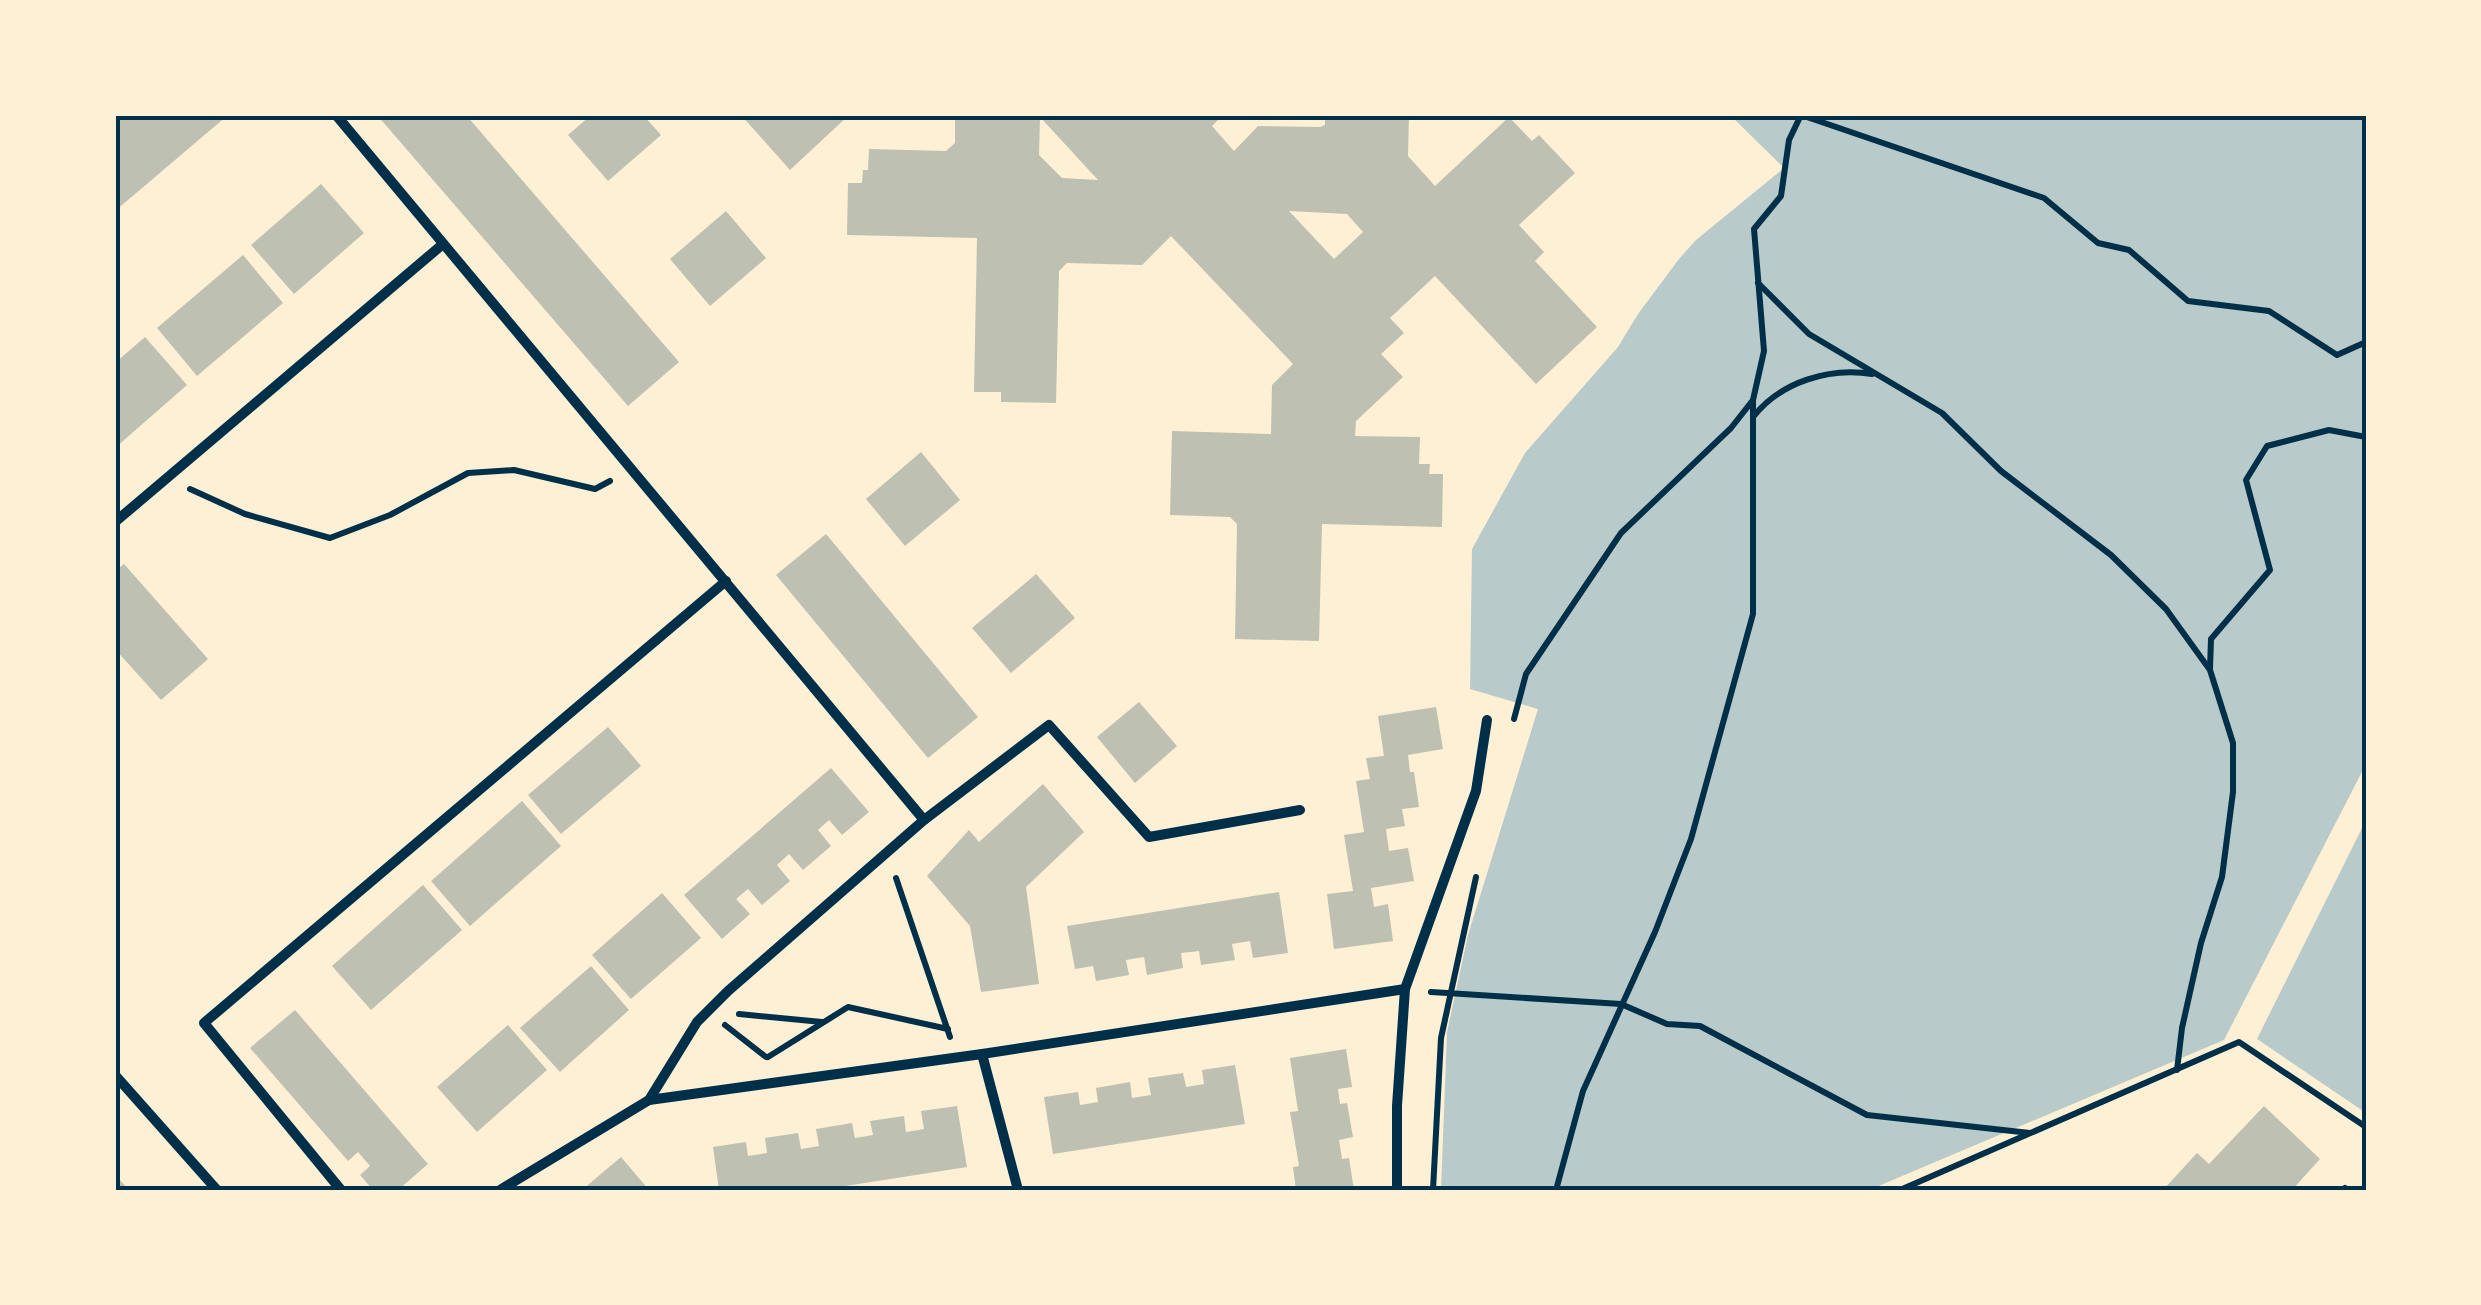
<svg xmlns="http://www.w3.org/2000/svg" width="2481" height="1305" font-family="Raleway,sans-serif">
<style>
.green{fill:#b9caca}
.building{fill:#bec0b2;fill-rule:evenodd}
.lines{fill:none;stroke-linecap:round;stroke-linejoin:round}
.path{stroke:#003049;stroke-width:6}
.minor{stroke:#003049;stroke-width:10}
.neatline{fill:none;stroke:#003049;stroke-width:4}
</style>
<rect width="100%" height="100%" fill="#fdf0d5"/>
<g class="green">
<polygon points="1730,115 2366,115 2366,764 2224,1040 1869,1190 1441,1190 1447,1032 1468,935 1538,709 1470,689 1472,549 1525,453 1618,347 1638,314 1679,259 1696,240 1784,168"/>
<polygon points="2366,820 2366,1113 2257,1039"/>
</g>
<g class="building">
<polygon points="115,115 228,115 115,211"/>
<polygon points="377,115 466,115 679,362 628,406"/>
<polygon points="591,115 643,115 661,135 608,181 568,135"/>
<polygon points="741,115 849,115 790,170"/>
<path d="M955,115H1223L1212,126L1234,151L1258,126L1320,127L1325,125V115H1409L1408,156L1435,186L1509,117L1532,141L1539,135L1575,173L1519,225L1544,252L1535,261L1597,327L1536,384L1435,276L1390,318L1404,333L1381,354L1403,377L1356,421L1355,436L1420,437L1419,464H1430L1429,474H1443L1442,527L1322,524L1319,641L1235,639L1237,524L1230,517L1170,515L1172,431L1271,434L1272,385L1293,364L1171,236L1142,265L1067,263L1059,271L1056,403L1001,402V392H974L977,238L847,235L848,183H862L863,170H868L869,149L946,151L955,143ZM1040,117L1098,180L1062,178L1039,155ZM1289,211L1347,214L1363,232L1334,259Z"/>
<polygon points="321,184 364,233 294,294 251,245"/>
<polygon points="726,211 766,258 710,306 670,259"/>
<polygon points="243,255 283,303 197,376 157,328"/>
<polygon points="145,337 187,385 115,448 115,363"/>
<polygon points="921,452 960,500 905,546 866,499"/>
<polygon points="826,534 978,717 928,758 776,575"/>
<polygon points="124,564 208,659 161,700 115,649 115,571"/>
<polygon points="1036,574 1075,618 1011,673 972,628"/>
<polygon points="1139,702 1177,746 1135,783 1097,737"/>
<polygon points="1436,707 1443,749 1408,755 1410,772 1414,772 1419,807 1402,809 1405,826 1386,829 1389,851 1408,848 1414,881 1371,888 1374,907 1388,904 1393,941 1334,949 1327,894 1353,891 1344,835 1364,832 1356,781 1370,779 1366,758 1384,756 1378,716"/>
<polygon points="608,727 641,766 561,834 528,795"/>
<polygon points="831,768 869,812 842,835 829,820 818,830 831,846 803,870 789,854 777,865 790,881 762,905 748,889 736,899 750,914 722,939 684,895"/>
<polygon points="1043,784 1084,832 1026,887 1039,984 981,992 970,926 927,876 969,830 979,842"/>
<polygon points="522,801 561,846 470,926 431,881"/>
<polygon points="423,885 462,930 371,1010 332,966"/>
<polygon points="1279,892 1288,953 1253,958 1250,941 1232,944 1235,960 1201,965 1199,951 1181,953 1183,968 1147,975 1144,957 1126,960 1129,975 1096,981 1093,966 1075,969 1067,926"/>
<polygon points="662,893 701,938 631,999 592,955"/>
<polygon points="591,966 629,1010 560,1072 520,1028"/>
<polygon points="295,1010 428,1164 398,1190 373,1190 360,1175 370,1166 358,1152 348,1161 250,1048"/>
<polygon points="508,1025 547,1070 477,1132 437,1087"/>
<polygon points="1346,1049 1352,1087 1338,1089 1340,1104 1347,1103 1353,1137 1339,1140 1342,1159 1349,1158 1354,1190 1296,1190 1293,1167 1299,1166 1290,1112 1298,1111 1290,1058"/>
<polygon points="1235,1065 1245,1124 1053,1154 1044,1097 1078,1092 1080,1105 1098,1102 1096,1088 1130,1082 1132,1098 1151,1095 1148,1078 1183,1073 1186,1087 1204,1084 1202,1070"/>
<polygon points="957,1106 967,1167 820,1190 719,1190 713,1147 746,1142 748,1156 767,1153 765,1138 798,1133 801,1149 819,1146 816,1129 852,1123 855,1138 873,1135 870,1121 904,1116 906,1132 924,1129 921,1111"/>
<polygon points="2264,1106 2320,1159 2292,1190 2163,1190 2197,1153 2209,1164"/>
<polygon points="621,1157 649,1190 582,1190"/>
<polygon points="115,1174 118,1178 129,1190 115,1190"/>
</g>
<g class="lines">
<g class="path">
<polyline points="1801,115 2044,198 2098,243 2129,250 2188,301 2269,311 2337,355 2366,342"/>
<polyline points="1758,283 1809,334 1942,413 2001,471 2111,555 2166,609 2210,670 2233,743 2233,792 2222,877 2201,943 2182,1028 2177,1070"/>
<path d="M1754,416C1781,382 1829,367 1872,374"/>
<polyline points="190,489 245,514 330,538 390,515 468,473 514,470 595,489 610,481"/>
<polyline points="2210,669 2211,639 2270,570 2246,480 2267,446 2329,430 2366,437"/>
<polyline points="1514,719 1526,674 1621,533 1731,428 1753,400 1764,351 1754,229 1781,196 1789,140 1801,115"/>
<polyline points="896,878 950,1037"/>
<polyline points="1431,992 1621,1004 1667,1024 1700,1026 1867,1115 2030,1133"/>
<polyline points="739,1014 822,1022"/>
<polyline points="725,1025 766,1057"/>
<polyline points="768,1057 848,1007 948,1029"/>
<polyline points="1433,1190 1441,1038 1476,877"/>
<polyline points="1556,1190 1583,1091 1655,932 1691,839 1753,614 1753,401"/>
<polyline points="1900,1190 2239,1042 2366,1127"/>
<polyline points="2344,1190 2345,1188"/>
</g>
<g class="minor">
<polyline points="336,115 924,820"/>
<polyline points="115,522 443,244"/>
<polyline points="982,1054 1018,1190"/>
<polyline points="115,1075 217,1190"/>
<polyline points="649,1100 982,1054 1405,989 1476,791 1487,720"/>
<polyline points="341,1190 204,1023 726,581"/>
<polyline points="500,1190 649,1100 697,1022 728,991 924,820 1049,725 1149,837 1300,810"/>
<polyline points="1397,1190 1397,1106 1405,989"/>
</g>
</g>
<rect width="2481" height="1305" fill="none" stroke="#fdf0d5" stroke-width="235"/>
<rect x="118" y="118" width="2246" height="1070" class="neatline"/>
</svg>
